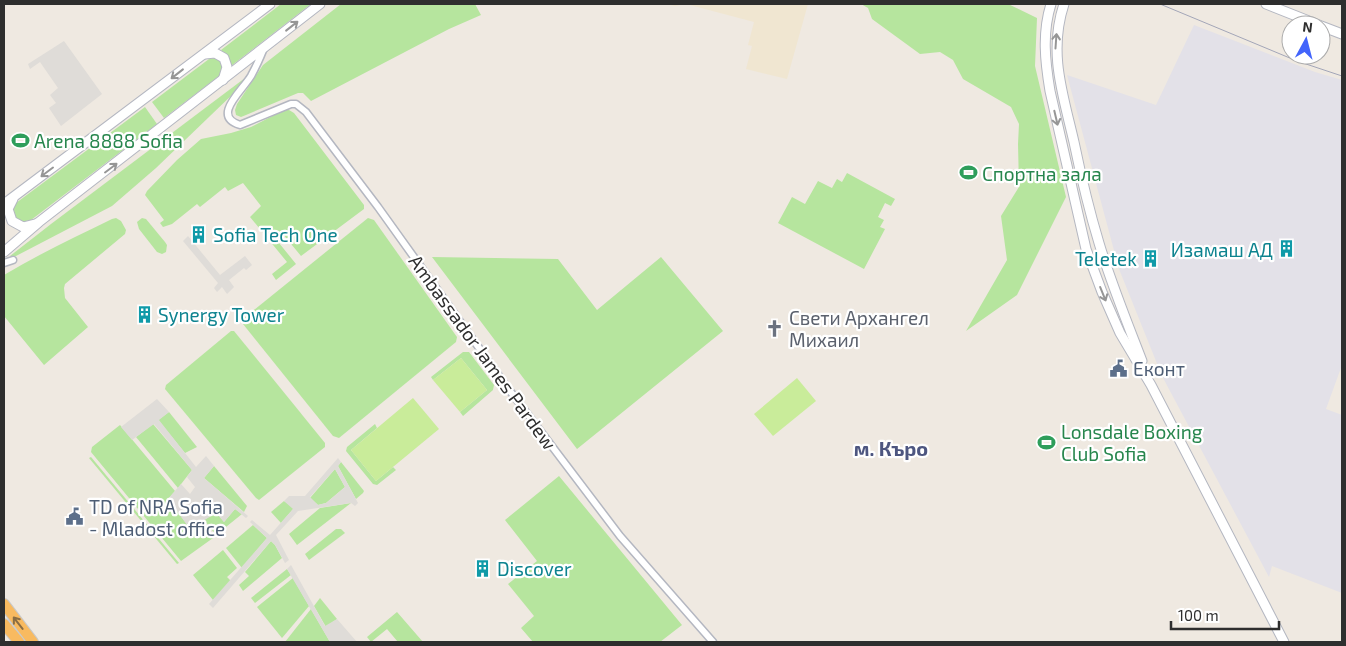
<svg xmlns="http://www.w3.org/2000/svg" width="1346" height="646" font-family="'Exo 2',sans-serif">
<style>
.industrial{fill:#e3e1e8}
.education{fill:#f0e6d1}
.green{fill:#b6e59e}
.pitch{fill:#c9ec9a}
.plaza{fill:#dfdcd8;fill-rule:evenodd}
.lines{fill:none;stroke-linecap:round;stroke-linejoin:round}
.minor-casing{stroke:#b4b7c1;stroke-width:9}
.secondary-casing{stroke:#b4b7c1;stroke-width:11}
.trunk-casing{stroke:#c9c9c9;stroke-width:12}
.minor{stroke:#fff;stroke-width:6}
.secondary{stroke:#fff;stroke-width:9}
.trunk{stroke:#f8ba60;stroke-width:10}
.tram{stroke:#a3a6b8;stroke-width:1}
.oneway{stroke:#969696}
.oneway2{stroke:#896d44}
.labels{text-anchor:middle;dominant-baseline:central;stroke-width:4.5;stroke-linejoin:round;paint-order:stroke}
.leisure-label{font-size:19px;fill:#27864d;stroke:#fff;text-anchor:start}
.culture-label{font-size:19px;fill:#0d838f;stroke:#fff;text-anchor:start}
.worship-label{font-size:19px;fill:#5b616d;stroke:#fff;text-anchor:start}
.street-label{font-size:19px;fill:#2e2e2e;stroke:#fff}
.service-label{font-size:19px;fill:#4e5e75;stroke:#fff;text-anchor:start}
.neighbourhood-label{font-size:20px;font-weight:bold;fill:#4d5680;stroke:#fff}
</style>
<rect width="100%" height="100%" fill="#efe9e1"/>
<polygon class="industrial" points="1194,25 1315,72 1342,80 1342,365 1326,409 1342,415 1342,593 1272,566 1269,577 1162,376 1119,269 1067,75 1156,105"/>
<polygon class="education" points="666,4 808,4 787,79 746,69 752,46 748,45 754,22 686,4 675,6"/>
<g class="green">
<polygon points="281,4 311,4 231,66 229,57 221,50"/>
<polygon points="341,4 475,4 481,15 449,29 311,101 303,93 298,93 246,115 241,117 236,115 235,110 237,104 263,65"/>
<polygon points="861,4 1008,4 1037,18 1035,66 1066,197 1017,295 966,331 1007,260 1001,216 1019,187 1018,144 1019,124 1011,107 963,79 953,60 940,52 920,54 872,19 868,8"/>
<polygon points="215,58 220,60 223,65 219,76 164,118 152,102 209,59"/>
<polygon points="245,78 236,91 156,168 112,206 16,256 10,256 51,224"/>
<polygon points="145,107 157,124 31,220 21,222 15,218 13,210 16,203"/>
<polygon points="284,110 289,110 294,113 364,205 364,209 301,256 282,233 275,238 296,264 276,280 272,274 287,262 250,217 261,206 243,183 228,191 225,187 200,207 197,204 172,224 163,227 160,223 164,220 145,195 147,191 177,160 201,139 231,133 251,127"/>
<polygon points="847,173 895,199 891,206 885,203 878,217 884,220 880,227 885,229 864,269 778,223 792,197 805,204 818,181 832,188 837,179 842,182"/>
<path d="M116,218L121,221L126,230L125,234L65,284L64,288L65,298L88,327L44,365L4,316V275C39,254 75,237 112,219Z"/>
<polygon points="142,218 146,219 165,242 167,245 166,252 162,254 157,252 139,229 137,222"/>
<polygon points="368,218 374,220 457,337 456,342 339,438 333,436 243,324 244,318"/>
<polygon points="432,257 558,259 597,310 661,257 723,331 577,449"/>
<polygon points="231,331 234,331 325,443 325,447 259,500 256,498 165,389 166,385"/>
<polygon points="463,352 469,352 494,385 493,390 463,416 460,412 487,390 461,358 433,380 431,377"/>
<polygon points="169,412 197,447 185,453 158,420"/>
<polygon points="153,424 192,470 178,488 136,437"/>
<polygon points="375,424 377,428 351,450 376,481 393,467 396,470 377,485 373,484 346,451 347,447"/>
<polygon points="120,425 175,491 168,499 190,528 201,523 213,538 181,561 91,452 92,447"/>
<polygon points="91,457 179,563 177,564 89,458"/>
<polygon points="341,462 364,491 363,493 356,499 338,466"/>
<polygon points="214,466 247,506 244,512 204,478"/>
<polygon points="335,469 345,487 326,503 318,505 310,498"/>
<polygon points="559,476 682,625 660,642 533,642 521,628 534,616 508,584 537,561 505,520"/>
<polygon points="284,501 294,508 281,523 271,512"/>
<polygon points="351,503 297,545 289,534 320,508"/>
<polygon points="235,509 242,514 216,535 204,520 216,512 224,522"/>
<polygon points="253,525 267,538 242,568 226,548"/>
<polygon points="336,529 341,529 345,533 309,560 305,554"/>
<polygon points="271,541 275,545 282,558 243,591 239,585 249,576 245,572"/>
<polygon points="223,550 237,568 227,577 231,581 213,600 193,575"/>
<polygon points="287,569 291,575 255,603 251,598"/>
<polygon points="293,578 309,606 282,638 257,607"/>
<polygon points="320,598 337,619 326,627 314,606"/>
<polygon points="311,609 330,642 285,642"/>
<polygon points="397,612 423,642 398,642 387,629 371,642 367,637"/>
</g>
<g class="pitch">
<polygon points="461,358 487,390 460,412 433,380"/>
<polygon points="797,378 816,401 773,436 754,414"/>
<polygon points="413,398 439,429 376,481 351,450"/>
</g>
<g class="plaza">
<polygon points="64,41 102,94 61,126 49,108 56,103 50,95 58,88 40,62 30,69 28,64"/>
<polygon points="188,236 220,275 245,256 252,265 246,270 244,268 229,280 234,287 227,294 222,287 217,292 214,288 218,283 183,241"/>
<polygon points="157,399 169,412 159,420 196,467 206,456 214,466 204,478 248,516 246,518 235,509 224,522 216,513 190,529 168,499 181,484 190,494 195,487 187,477 192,470 154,424 132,440 121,427"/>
<path d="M338,458L341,462L338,466L358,503L355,506L351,503L298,511L276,535L289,560L285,563L275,545L271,541L213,608L209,604L267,538L250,522L252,520L270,535L293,509L284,501L289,496H305ZM335,469L345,487L326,503L318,505L310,497Z"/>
<polygon points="291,565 325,626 337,619 357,642 330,642 287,569"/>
</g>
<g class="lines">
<defs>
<g id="minor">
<path d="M264,48C260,58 256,67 251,76C242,91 211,116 240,125L291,104H296L306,112L378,207L507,387L620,536L713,642"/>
<polyline points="4,263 13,260"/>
</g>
<g id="secondary">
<path d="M1051,4C1042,33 1045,61 1050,91L1086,249L1102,292L1120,333L1151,385L1284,642"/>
<path d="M1064,4C1048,53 1063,94 1074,142C1081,176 1089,210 1099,243C1111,283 1127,322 1142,361"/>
<polyline points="1266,4 1319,25"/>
<polyline points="1321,26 1342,34"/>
<polyline points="205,54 215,53 224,58 227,67 223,80"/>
<polyline points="13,199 8,209 12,221 23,227 35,224"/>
<polyline points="4,204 270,4"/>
<polyline points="4,252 39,222 320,4"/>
</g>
<g id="trunk">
<polyline points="4,604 33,642"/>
<polyline points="4,624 19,642"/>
</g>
</defs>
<use href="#minor" class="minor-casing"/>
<use href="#secondary" class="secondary-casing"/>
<use href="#trunk" class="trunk-casing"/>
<use href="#minor" class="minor"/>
<use href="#secondary" class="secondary"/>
<use href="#trunk" class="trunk"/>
<polyline class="tram" points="1160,4 1297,61 1342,76"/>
</g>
<defs><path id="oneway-shaft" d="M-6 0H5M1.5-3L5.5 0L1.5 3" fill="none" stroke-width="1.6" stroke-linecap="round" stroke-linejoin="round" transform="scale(1.25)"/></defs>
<g class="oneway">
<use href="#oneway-shaft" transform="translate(292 26) rotate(-38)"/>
<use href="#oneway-shaft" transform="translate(1056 41) rotate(-86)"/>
<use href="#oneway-shaft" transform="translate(177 74) rotate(142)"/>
<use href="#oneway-shaft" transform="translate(1056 118) rotate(77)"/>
<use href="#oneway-shaft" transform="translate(111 168) rotate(-37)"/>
<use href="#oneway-shaft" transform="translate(47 172) rotate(143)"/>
<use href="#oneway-shaft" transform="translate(1103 294) rotate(68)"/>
</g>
<use class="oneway2" href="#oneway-shaft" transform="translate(18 623) rotate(-128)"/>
<defs>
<symbol id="stadium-bare" viewBox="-9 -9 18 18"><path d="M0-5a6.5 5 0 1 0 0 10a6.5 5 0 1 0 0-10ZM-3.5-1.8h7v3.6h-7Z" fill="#2e9e5b" stroke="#fff" stroke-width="2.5" paint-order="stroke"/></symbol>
<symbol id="building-bare" viewBox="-9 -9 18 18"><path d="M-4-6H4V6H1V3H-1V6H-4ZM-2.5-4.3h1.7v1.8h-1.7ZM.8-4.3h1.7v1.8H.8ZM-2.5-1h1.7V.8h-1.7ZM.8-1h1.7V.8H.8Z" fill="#0f9aa8" stroke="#fff" stroke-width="2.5" paint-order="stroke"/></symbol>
<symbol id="church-bare" viewBox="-9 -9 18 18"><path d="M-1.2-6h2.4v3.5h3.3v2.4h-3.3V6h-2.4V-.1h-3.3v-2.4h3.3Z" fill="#6b7280" stroke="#fff" stroke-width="2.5" paint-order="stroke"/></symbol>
<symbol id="civic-bare" viewBox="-9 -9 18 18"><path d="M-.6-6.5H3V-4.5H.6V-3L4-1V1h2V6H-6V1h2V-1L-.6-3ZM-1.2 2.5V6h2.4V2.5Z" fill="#5c6f8a" stroke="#fff" stroke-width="2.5" paint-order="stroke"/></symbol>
</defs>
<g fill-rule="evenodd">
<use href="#stadium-bare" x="8" y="128" width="25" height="25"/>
<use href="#stadium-bare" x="956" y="160" width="25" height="25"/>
<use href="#building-bare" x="186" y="222" width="25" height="25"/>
<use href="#building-bare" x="1274" y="236" width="25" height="25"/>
<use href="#building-bare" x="1138" y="246" width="25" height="25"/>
<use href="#building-bare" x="132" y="302" width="25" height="25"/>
<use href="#church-bare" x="762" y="316" width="25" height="25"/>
<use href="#civic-bare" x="1106" y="356" width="25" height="25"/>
<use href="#stadium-bare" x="1034" y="430" width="25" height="25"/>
<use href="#civic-bare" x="62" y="504" width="25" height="25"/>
<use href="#building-bare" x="470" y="556" width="25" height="25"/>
</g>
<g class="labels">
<g class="leisure-label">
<text x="34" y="140">Arena 8888 Sofia</text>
<text x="982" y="173">Спортна зала</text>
<text x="1061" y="431">Lonsdale Boxing<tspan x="1061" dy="22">Club Sofia</tspan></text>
</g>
<g class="culture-label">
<text x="213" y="234">Sofia Tech One</text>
<text x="1273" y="249" text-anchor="end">Изамаш АД</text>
<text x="1137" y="258" text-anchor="end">Teletek</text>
<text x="158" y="314">Synergy Tower</text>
<text x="497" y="568">Discover</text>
</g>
<g class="worship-label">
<text x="789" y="317">Свети Архангел<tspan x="789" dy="22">Михаил</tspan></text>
</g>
<g class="street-label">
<text transform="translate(483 352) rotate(54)">Ambassador James Pardew</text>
</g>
<g class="service-label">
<text x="1133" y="368">Еконт</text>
<text x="89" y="506">TD of NRA Sofia<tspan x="89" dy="22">- Mladost office</tspan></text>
</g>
<g class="neighbourhood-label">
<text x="891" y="448">м. Къро</text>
</g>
</g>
<rect width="1346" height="646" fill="none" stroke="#2e2e2e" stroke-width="10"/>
<g transform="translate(1306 40) rotate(7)"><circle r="24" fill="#ffffff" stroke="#ababab"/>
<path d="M0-4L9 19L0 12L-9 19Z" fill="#4264fb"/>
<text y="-8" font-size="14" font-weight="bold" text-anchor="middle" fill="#2e2e2e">N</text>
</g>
<path d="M1171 621v8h108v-8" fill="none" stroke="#2e2e2e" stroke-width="2.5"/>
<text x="1178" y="621" font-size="15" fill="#2e2e2e" stroke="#ffffff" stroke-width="4" paint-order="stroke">100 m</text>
</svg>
